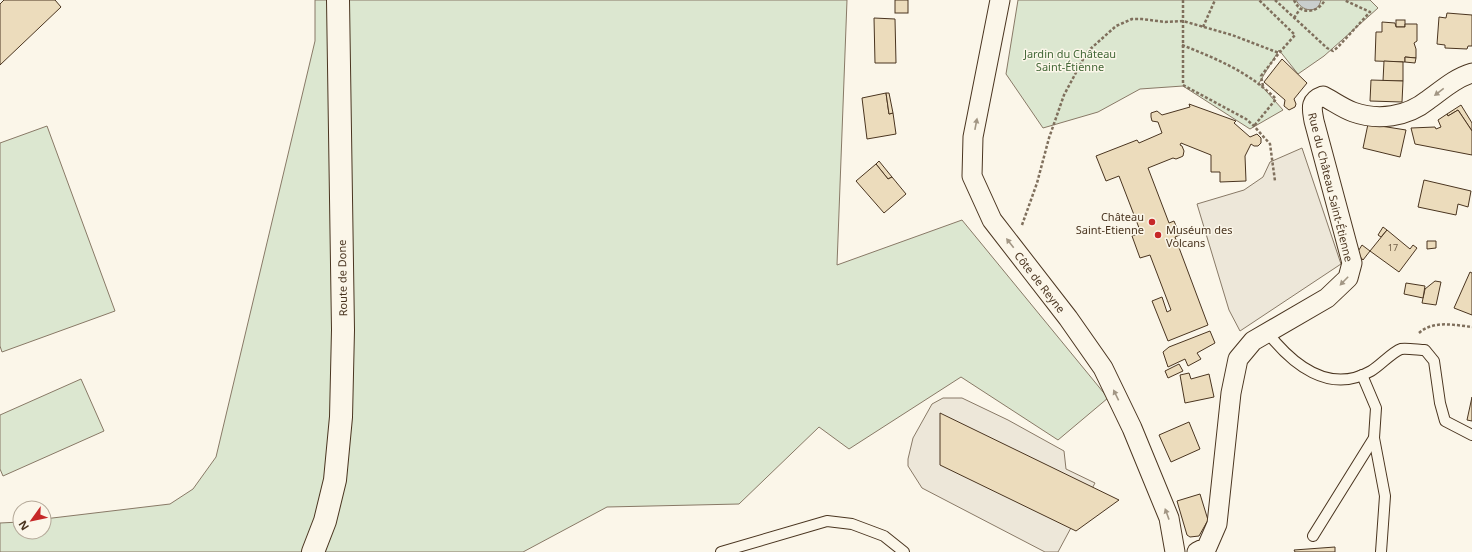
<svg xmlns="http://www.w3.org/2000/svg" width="1472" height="552" font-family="'Noto Sans',sans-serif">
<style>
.green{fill:#dce7d0;stroke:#887966}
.parking{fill:#ede7d9;stroke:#887966}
.water{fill:#c9cecd;stroke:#887966}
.building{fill:#ecdcbc;stroke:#4a3520}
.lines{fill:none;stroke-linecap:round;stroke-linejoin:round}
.lane-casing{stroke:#4a3520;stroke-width:12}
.street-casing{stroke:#4a3520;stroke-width:21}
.secondary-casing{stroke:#4a3520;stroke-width:24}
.path{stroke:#7f6f5c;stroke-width:2.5;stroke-dasharray:3 2;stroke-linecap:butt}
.lane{stroke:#fbf6e9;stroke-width:10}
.street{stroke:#fbf6e9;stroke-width:19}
.secondary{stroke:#fbf6e9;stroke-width:22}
.oneway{fill:#a29684}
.poi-dot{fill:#c62828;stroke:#fbf6e9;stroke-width:1.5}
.labels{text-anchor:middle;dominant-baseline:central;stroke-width:3;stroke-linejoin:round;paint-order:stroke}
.number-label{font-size:9px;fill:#725f47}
.park-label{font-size:11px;fill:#436837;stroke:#fbf6e9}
.street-label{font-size:11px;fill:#4a3520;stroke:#fbf6e9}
.poi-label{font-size:11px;fill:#4a3520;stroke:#fbf6e9;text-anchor:end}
</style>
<rect width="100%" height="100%" fill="#fbf6e9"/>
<g class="green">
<polygon points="315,0 847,0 837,265 962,220 1108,398 1058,440 961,377 849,449 819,427 739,504 607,507 523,552 0,552 0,523 20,522 20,532 44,532 44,519 170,504 193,489 216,457 315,41"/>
<polygon points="1018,0 1370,0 1378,8 1324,56 1298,74 1279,50 1259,83 1283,110 1250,129 1183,86 1140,89 1098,112 1043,128 1006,74"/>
<polygon points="47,126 115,311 2,352 0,346 0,143"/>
<polygon points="81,379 104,431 3,476 0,469 0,415"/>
</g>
<g class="parking">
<polygon points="1302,148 1341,264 1240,331 1229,310 1197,204 1244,190 1263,177 1270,162"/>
<polygon points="943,398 962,398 1008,420 1064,451 1066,469 1095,483 1058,552 1045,552 922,488 908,466 908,459 913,438 932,404"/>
</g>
<path class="water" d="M1296,0H1321C1318,15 1301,11 1296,0Z"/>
<g class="building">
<polygon points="4,0 55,0 61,7 0,65 0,4"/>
<rect x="895" y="0" width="13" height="13"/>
<polygon points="1447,13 1472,15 1472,46 1468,46 1467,49 1445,48 1445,45 1437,44 1439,17 1446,18"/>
<polygon points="874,18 895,19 896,63 875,63"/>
<rect x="1396" y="20" width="9" height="7"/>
<polygon points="1382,22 1395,23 1396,27 1405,27 1405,24 1417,24 1417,41 1414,43 1416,49 1416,58 1405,57 1405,62 1375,61 1376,32 1382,32"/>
<polygon points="1405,57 1416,58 1415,63 1405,62"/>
<polygon points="1282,59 1307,83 1294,99 1296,104 1295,107 1289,110 1284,106 1285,100 1264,82"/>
<polygon points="1384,61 1403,62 1403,81 1383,81"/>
<polygon points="1371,80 1403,81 1402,102 1370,101"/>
<polygon points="886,93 889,114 893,113 896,134 867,139 862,98"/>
<polygon points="886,93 889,93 893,113 889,114"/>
<polygon points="1189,104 1236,121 1234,123 1250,137 1257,134 1261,138 1261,143 1258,146 1254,146 1251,144 1245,156 1246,181 1220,182 1220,172 1211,172 1211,155 1181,143 1180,145 1182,146 1184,151 1183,156 1181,157 1176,159 1173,158 1148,168 1169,223 1174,221 1180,235 1175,237 1208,325 1168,341 1152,301 1162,297 1167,312 1171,310 1150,255 1140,258 1132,236 1141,233 1119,176 1106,181 1096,156 1137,140 1139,143 1162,133 1158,122 1152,121 1151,117 1151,113 1157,111 1162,115 1190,107"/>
<polygon points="1461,105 1472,123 1472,131 1458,110 1448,116 1447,114"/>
<polygon points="1458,110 1472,131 1472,155 1415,144 1411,128 1435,127 1436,129 1441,127 1438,120 1447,114 1448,116"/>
<polygon points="1368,124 1406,130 1400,157 1363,148"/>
<polygon points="879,161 892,177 888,179 876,164"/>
<polygon points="876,164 888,179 892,177 906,194 884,213 856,181"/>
<polygon points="1424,180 1471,191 1468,207 1458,204 1456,215 1418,207"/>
<polygon points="1383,227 1387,230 1381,237 1378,235"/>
<polygon points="1387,230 1410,249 1413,245 1417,248 1399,272 1370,251"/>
<polygon points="1427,241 1436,241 1436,248 1427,249"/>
<polygon points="1362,245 1370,251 1363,260 1357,253"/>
<polygon points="1470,272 1472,273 1472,315 1454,308"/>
<polygon points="1435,281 1441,282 1436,305 1422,303 1425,289"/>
<polygon points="1406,283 1425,286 1423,298 1404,294"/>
<polygon points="1210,331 1215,343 1197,353 1201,359 1188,366 1185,359 1168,367 1163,352 1169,347"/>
<polygon points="1179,364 1183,371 1168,378 1165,371"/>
<polygon points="1189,373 1191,379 1209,374 1214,397 1185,403 1180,375"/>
<polygon points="1472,397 1472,421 1467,420"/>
<polygon points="940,413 1119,500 1076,531 940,465"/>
<polygon points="1189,422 1200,449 1171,462 1159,435"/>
<polygon points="1200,494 1208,520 1199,536 1190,537 1187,535 1177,501"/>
<polygon points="1335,547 1335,552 1295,552 1294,550"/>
</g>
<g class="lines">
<defs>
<g id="lane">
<path d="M1267,332C1292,364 1329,395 1371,371C1380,366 1392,352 1401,349C1406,348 1420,350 1425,350L1434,361L1440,403L1445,421L1472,435"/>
<polyline points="1374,438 1385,496 1381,552"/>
<polyline points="1313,536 1374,438 1376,408 1362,375"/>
<polyline points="721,552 827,521 852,524 884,536 904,552"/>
</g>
<g id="street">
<polyline points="1000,0 973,137 972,176 992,220 1068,318 1103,368 1132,428 1169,518 1175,552"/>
<path d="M1197,552L1207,547L1217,524L1231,393L1238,359L1253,341L1327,298L1348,278L1352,263L1314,121C1312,109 1309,101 1323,96C1333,101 1342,108 1353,112C1378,121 1407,117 1428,100C1442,90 1455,78 1472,73"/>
</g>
<polyline id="secondary" points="313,552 325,521 335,480 341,417 343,330 338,0"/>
</defs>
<use href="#lane" class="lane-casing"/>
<use href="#street" class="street-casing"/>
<use href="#secondary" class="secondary-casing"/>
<g class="path">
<polyline points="1183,0 1183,85 1246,119 1254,126 1270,144 1275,181"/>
<polyline points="1275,0 1327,48 1333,51 1338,47 1370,12 1344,0"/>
<path d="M1294,0C1300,15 1317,14 1325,0"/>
<polyline points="1294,18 1300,9"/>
<polyline points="1203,27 1215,0"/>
<path d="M1182,45C1217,59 1249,72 1276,99L1254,126"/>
<polyline points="1263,86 1261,76 1279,53"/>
<polyline points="1022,225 1037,183 1049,138 1064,95 1087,52 1116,26 1132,19 1142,19 1165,22 1183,21 1232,35 1279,53 1295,35 1259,0"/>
<path d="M1419,333C1433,320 1455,325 1472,327"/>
</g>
<use href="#lane" class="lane"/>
<use href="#street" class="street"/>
<use href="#secondary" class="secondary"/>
</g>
<defs><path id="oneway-solid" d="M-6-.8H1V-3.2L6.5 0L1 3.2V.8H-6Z"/></defs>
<g class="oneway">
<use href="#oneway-solid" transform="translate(1439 92) rotate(142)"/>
<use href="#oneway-solid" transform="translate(976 124) rotate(-79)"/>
<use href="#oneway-solid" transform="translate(1010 243) rotate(-128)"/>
<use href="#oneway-solid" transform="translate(1344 281) rotate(134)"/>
<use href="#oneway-solid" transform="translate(1116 395) rotate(-116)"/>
<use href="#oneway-solid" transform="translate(1167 514) rotate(-110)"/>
</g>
<g class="poi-dot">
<circle cx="1152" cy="222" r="4"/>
<circle cx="1158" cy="235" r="4"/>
</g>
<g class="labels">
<g class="number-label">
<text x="1393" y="247">17</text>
</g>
<g class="park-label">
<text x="1070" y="53">Jardin du Château<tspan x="1070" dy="13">Saint-Étienne</tspan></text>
</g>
<g class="street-label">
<text transform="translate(1331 187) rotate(76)">Rue du Château Saint-Étienne</text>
<text transform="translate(342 278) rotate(-91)">Route de Done</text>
<text transform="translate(1040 282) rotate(52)">Côte de Reyne</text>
</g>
<g class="poi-label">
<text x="1144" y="216">Château<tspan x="1144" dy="13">Saint-Etienne</tspan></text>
<text x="1166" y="229" text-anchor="start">Muséum des<tspan x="1166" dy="13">Volcans</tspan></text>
</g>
</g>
<g transform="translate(32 520) rotate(237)"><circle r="19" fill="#fbf6e9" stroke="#b4a999"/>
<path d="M0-3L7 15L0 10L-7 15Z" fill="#c62828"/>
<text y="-6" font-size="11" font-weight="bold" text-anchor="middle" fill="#4a3520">N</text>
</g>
</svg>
